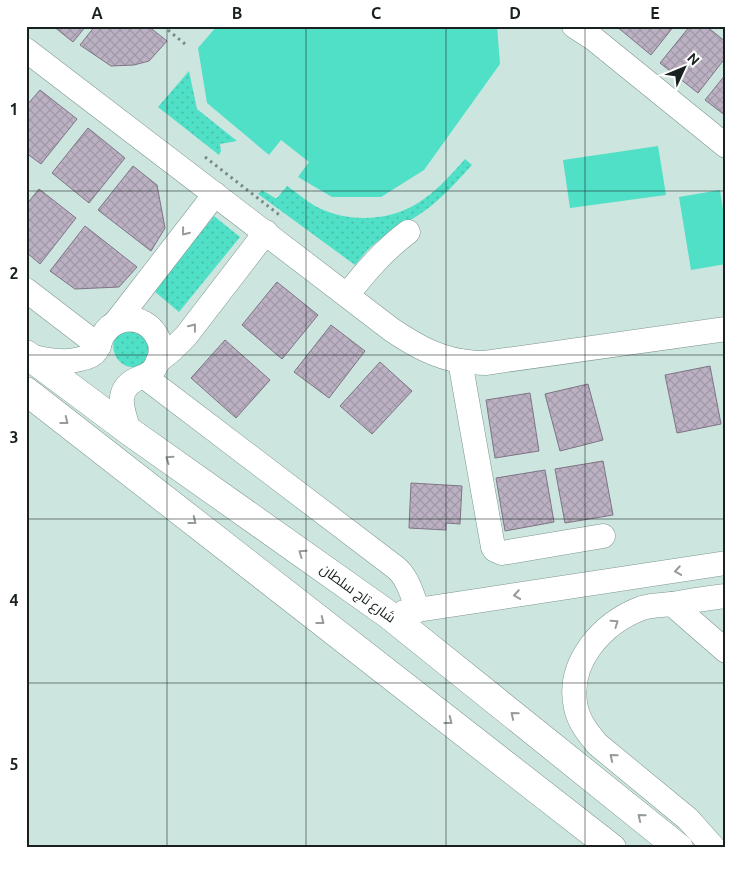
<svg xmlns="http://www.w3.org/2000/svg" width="752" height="874" font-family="Ubuntu,Cairo,sans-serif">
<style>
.grass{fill:url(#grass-dots)}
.park{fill:#4fe0c7}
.building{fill:url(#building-cross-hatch);stroke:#7e7485}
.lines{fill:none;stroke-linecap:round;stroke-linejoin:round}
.minor-casing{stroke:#7e9690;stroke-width:25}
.major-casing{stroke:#7e9690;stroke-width:29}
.path{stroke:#788a86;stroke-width:3;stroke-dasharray:2.5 4;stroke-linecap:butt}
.minor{stroke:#fff;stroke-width:24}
.major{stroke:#fff;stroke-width:28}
.oneway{stroke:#979b9a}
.grid{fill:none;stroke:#18211f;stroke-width:1;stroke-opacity:0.55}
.labels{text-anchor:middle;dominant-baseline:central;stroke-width:4.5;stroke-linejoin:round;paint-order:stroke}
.street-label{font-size:14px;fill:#18211f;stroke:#fff}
.neatline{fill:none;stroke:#18211f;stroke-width:2}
.grid-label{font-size:16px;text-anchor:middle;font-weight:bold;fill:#18211f}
</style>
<defs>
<pattern id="grass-dots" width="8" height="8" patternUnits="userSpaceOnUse" patternTransform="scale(1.25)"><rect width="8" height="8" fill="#4fe0c7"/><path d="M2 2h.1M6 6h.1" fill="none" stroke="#44c0aa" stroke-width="1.8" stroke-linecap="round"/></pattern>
<pattern id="building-cross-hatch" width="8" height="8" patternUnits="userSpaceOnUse" patternTransform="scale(1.25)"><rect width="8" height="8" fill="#bbb1c3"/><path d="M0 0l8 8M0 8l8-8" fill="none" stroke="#a098a7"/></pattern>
</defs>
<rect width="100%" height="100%" fill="#cce5df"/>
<g class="grass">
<polygon points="189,71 197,109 237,141 220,144 221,151 219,155 158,107"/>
<path d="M465,159L472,165C459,179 446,194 431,206C415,219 398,226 382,238C371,245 363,255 355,265L258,194L262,190L275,198H277L287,186C296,192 305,200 315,206C346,223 388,222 418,203C436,192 451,175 465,159Z"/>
<polygon points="214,216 240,237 179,312 154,291"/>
<path d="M124,328L150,333L151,359C145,363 140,368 132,367C119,367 108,349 116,337C118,334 122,331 124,328Z"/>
</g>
<g class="park">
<polygon points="217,26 497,26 500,64 424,170 381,197 332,197 298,177 309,162 281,140 269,155 207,103 198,48"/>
<polygon points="658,146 666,195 570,208 563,160"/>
<polygon points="720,190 726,229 726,264 691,270 679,197"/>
</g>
<g class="building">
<polygon points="53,26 86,26 73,42"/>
<polygon points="95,26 148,26 167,41 149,61 134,65 111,66 80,45"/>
<polygon points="616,26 674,26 651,55"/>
<polygon points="690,26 706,26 726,42 726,57 698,93 660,63"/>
<polygon points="726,74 726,116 705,100"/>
<polygon points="40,90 77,119 41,164 26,153 26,106"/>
<polygon points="88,128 125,158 89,203 52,173"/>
<polygon points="133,166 157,185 165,228 151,251 98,210"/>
<polygon points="39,189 76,218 40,264 26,252 26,205"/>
<polygon points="85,226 137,267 119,287 75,289 50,271"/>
<polygon points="277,282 318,315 282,359 242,325"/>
<polygon points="331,325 365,351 329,398 294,372"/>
<polygon points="225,340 270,380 236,418 191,378"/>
<polygon points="380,362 412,391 372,434 340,406"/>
<polygon points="710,366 721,424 677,433 665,375"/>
<polygon points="588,384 603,440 560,451 545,394"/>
<polygon points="530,393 539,451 495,458 486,400"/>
<polygon points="603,461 613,515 565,523 555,469"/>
<polygon points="545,470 554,522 505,531 496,478"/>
<polygon points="411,483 462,486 460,524 446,523 446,530 409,528"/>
</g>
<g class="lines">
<defs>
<g id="minor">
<polyline points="574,26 594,39 726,146"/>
<path d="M26,50L392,330C413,344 435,357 461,361C468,362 477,363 485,363L726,329"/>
<polyline points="26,290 99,346"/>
<path d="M347,295C367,270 383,251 408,232"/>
<polyline points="116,322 215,194"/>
<path d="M31,357C46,359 64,364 80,359C85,358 93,356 96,351C99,347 100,341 102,337C110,321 129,315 144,323C152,327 157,335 160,343C162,352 159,362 154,369C149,376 142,376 135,380C113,392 124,413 129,431"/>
<polyline points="158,361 172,350 186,336 266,232"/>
<polyline points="460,361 493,547 495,550 502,553 603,536"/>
<path d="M145,377L395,567C408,577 412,595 418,610"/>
<polyline points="672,604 726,651"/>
<polyline points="404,612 726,563"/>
<path d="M714,848L688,819L597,744C588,733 579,722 576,708C566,663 602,623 642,608C651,605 663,605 672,604C690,601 708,598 726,596"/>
</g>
<g id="major">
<polyline points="26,354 129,431 389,615 679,848"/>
<polyline points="26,391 612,848"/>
</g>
</defs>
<use href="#minor" class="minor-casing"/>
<use href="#major" class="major-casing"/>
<g class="path">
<polyline points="163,26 185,44"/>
<polyline points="720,26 726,31"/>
<polyline points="205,157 282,217"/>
</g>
<use href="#minor" class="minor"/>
<use href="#major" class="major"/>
</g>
<defs><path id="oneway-chevron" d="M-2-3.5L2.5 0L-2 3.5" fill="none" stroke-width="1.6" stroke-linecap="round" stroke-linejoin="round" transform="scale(1.25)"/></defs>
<g class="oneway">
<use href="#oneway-chevron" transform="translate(185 232) rotate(128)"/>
<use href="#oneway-chevron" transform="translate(193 327) rotate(-52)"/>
<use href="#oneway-chevron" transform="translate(65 421) rotate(38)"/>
<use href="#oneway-chevron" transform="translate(169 459) rotate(-145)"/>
<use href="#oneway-chevron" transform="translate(193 521) rotate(38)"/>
<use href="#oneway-chevron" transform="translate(302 553) rotate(-145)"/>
<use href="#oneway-chevron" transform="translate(678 571) rotate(171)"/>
<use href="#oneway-chevron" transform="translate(517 595) rotate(171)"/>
<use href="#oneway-chevron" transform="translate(321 621) rotate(38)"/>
<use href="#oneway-chevron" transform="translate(615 623) rotate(-35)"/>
<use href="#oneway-chevron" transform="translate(514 715) rotate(-141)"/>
<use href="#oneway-chevron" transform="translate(449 721) rotate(38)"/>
<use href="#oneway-chevron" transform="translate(613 757) rotate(-141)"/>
<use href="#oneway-chevron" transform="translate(641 817) rotate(-141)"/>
</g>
<path class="grid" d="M167,26V848M306,26V848M446,26V848M585,26V848M26,191H726M26,355H726M26,519H726M26,683H726"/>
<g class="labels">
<g class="street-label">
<text transform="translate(358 593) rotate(36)">شارع تاج سلطان</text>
</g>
</g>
<rect width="752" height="874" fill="none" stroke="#ffffff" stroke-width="55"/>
<g transform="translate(684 68) rotate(46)" stroke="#ffffff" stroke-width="4" paint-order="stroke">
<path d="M0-4L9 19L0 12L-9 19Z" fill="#18211f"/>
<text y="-8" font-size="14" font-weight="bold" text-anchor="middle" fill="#18211f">N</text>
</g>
<rect x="28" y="28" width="696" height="818" class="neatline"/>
<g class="grid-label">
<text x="97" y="19">A</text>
<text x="237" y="19">B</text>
<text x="376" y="19">C</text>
<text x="515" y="19">D</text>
<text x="655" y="19">E</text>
<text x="14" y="115">1</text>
<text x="14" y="279">2</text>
<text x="14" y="443">3</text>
<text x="14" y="606">4</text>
<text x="14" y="770">5</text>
</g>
</svg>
